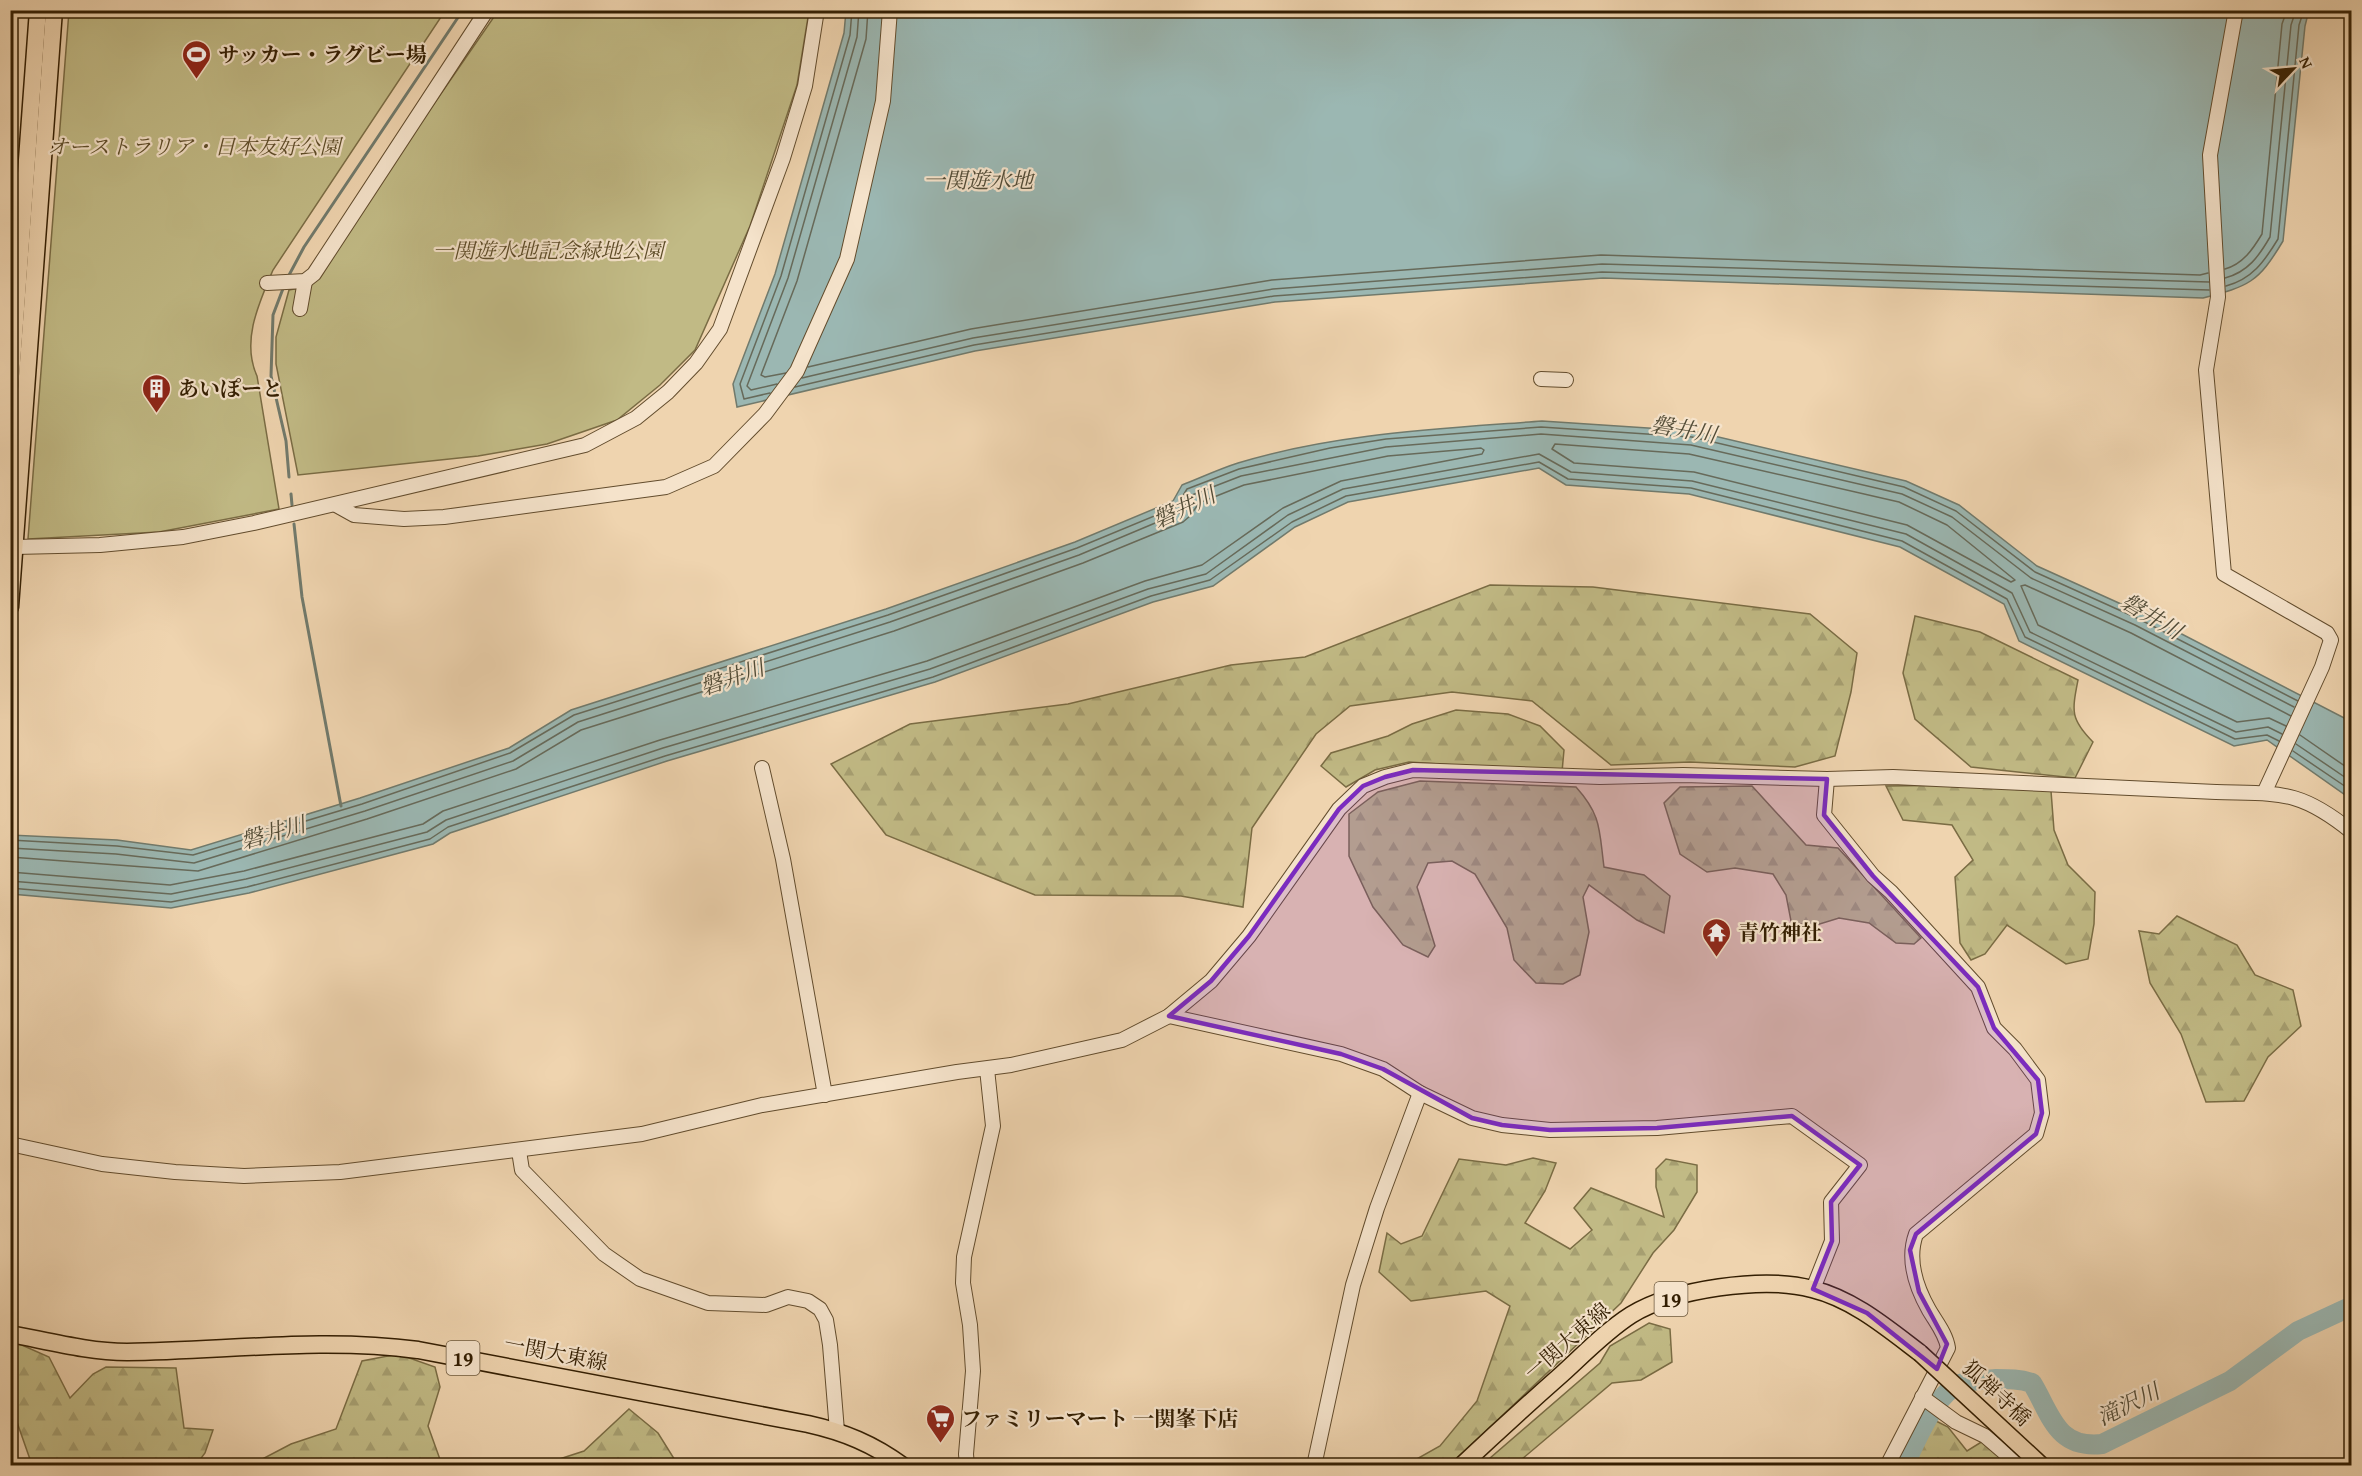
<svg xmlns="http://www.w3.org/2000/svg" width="2362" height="1476" font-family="'Gentium Book Plus','Noto Serif JP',serif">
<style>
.forest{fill:url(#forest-firs);stroke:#7a6c44;stroke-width:1.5}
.park{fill:#c1ba85;stroke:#7a6c44;stroke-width:1.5}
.water{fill:#9bb7b2;stroke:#717a6c;stroke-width:1.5}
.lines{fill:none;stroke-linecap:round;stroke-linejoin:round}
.shore{stroke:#676a5a;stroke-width:1.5}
.stream{stroke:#717a6c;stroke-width:3}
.river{stroke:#9bb7b2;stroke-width:20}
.minor-casing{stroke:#624c2d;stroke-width:16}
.major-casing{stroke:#331e02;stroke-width:19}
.minor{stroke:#f5e3cb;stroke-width:14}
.major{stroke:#efd4af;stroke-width:16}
.major-bridge-casing{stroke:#331e02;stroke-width:19;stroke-linecap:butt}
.major-bridge{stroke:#efd4af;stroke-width:16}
.marked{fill:#7b2cbf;fill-opacity:0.2;stroke:#7b2cbf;stroke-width:4.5;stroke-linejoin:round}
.labels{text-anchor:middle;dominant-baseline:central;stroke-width:4.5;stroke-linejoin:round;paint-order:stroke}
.shield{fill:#f5e3cb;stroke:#6d593e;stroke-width:1.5}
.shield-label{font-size:20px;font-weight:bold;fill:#331e02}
.poi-label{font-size:21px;font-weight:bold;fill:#331e02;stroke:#f5e3cb;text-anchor:start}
.park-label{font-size:21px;font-style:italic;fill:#5e4d29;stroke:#f5e3cb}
.street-label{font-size:21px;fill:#331e02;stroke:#f5e3cb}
.water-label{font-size:22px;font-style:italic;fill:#524c37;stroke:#f5e3cb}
</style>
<defs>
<pattern id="forest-firs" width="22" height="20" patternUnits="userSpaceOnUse" patternTransform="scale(1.5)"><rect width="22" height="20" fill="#c1ba85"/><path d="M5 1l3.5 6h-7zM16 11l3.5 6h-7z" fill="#a69f71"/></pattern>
</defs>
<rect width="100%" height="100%" fill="#efd4af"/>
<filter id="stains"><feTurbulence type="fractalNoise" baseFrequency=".00333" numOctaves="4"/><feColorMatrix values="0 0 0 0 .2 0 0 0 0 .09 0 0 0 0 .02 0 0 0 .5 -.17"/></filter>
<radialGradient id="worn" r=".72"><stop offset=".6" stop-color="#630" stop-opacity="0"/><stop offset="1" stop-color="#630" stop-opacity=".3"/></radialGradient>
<g class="forest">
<polygon points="1490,585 1593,587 1810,614 1857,653 1851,692 1835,756 1795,767 1690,762 1611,765 1532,701 1452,692 1350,706 1316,734 1252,828 1243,907 1181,896 1035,895 886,835 831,764 910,724 1068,704 1231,665 1305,657"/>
<path d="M1915,616L1980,632L2078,680C2072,711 2070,719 2093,742L2075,778L1971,767L1915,719L1903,673Z"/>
<polygon points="1456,710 1508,714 1540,726 1564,750 1562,772 1409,762 1375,770 1346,787 1321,766 1331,753 1388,736 1412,724"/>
<path d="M1420,781L1576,787C1602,816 1599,830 1604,867L1644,875L1670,896L1664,933L1637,920L1589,885L1583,897L1589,932L1580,975L1563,984L1536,983L1514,960L1507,928L1475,874L1452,861L1428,863L1417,887L1435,946L1428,957L1403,945L1373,907L1349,856V814L1378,792Z"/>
<polygon points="1975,785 2051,791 2054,830 2068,865 2095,892 2094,924 2088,959 2066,964 2007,925 1985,954 1971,960 1960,943 1955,877 1973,860 1952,825 1903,820 1886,786"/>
<polygon points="1752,786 1806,845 1838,848 1921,938 1914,944 1896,943 1869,923 1839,918 1810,927 1791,921 1786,895 1773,874 1735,868 1707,872 1680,854 1664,803 1680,787"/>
<polygon points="2177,916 2237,945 2255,975 2293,990 2301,1026 2268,1057 2244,1101 2206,1102 2181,1034 2150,983 2139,931 2159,934"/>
<polygon points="1533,1158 1556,1163 1545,1191 1525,1223 1570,1249 1592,1230 1574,1208 1591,1188 1664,1217 1656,1187 1656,1169 1666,1159 1697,1165 1697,1192 1674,1230 1653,1253 1621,1303 1450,1465 1406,1465 1440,1446 1477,1401 1510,1306 1486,1291 1411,1301 1379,1272 1387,1233 1401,1244 1422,1236 1459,1159 1506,1165"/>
<polygon points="1649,1323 1670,1329 1672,1362 1641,1380 1612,1383 1515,1465 1482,1465 1600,1363 1610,1346"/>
<polygon points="15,1342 49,1357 70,1398 93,1374 106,1367 176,1368 184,1428 213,1430 205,1453 196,1465 32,1465 11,1405 11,1343"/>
<polygon points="398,1354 435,1367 440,1387 428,1426 442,1465 249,1466 291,1444 336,1429 362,1361"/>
<polygon points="629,1409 658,1433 678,1465 541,1465 584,1451"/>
<polygon points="1936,1421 1948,1427 1967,1451 1983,1441 2010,1465 1911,1466 1932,1423"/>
</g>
<g class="park">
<path d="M69,11H445L273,270C259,303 241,341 257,376L279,509L159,532L28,539Z"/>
<path d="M498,11H809L797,85L750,226L695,350L660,385L617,420L547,444L478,456L298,475L276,364V337L289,290C325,285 322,273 337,244Z"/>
</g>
<g class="water">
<path d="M2309,10L2305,26L2283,241C2258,283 2249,286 2203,298L1603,278L1275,302L975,351L737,407L733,384L775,274L844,33L846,11Z"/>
<path d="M1542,421L1693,431L1906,481L1959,505L2037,566L2141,613L2352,722L2351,799L2267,740L2234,746L2019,641L2004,604L1900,547L1689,494L1566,485L1539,468L1348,502L1295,527L1213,586L1153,602L935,682L667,761L450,833L433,844L249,893L171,908L11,894L10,835L117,840L191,850L360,798L509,748L571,710L886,609L1075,542L1173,501L1182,485C1200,478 1219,469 1238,463C1336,433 1440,429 1542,421Z"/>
</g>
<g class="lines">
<g class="shore">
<path d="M2225,269C2243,264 2253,249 2262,234L2282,24L2287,10"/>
<path d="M2225,278C2248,272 2259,256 2270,237L2291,25L2296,10"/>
<path d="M2226,286C2252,279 2264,262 2278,239L2299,25L2304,10"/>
<polyline points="808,367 971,329 1272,280 1601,255 2200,275 2208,273"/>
<polyline points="786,373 765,377 761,375 797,281 866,39 868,10"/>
<polyline points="802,378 973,338 1273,289 1602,264 2209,282"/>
<polyline points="777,384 751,390 747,386 788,278 857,37 859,10"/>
<polyline points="795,387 974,345 1274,296 1602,272 2209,290"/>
<polyline points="770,393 744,399 740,384 781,276 850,35 852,10"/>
<polygon points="1555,444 1689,454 1899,502 1947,525 2015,580 2011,582 1907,525 1694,472 1574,463 1552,449"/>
<polyline points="2286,726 2269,718 2237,722 2038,625 2021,586 2025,585 2131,633 2291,716"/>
<polyline points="2300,735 2352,771"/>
<polyline points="2296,744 2352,782"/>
<polyline points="2293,751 2352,791"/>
<polyline points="10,840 117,846 193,855 362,804 510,753 574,715 888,615 1077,548 1176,507 1187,489 1239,469 1330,448 1386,439 1541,427 1692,437 1904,487 1956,511 2035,572 2139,619 2298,701"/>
<polyline points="10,848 116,854 194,863 365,811 513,761 578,722 890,622 1079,555 1179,513 1192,495 1241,476 1386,447 1541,434 1691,445 1902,494 1952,517 2031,578 2135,625 2294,707"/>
<polyline points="10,857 198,871 367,819 516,769 581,730 894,631 1083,563 1183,522 1190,516 1199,503 1244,485 1388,456 1481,448 1484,450 1482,454 1341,481 1283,508 1202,565 1145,581 927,661 660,740 443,811 423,824 244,871 170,885 10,872"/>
<polyline points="10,881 171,894 246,879 427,832 446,820 663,748 930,669 1148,589 1206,574 1288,515 1343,489 1539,454 1571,472 1692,481 1906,534 2012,593 2030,632 2236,732 2268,727 2282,734"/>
<polyline points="10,888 171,902 247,887 430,839 448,827 665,756 933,677 1151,596 1210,580 1292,522 1346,496 1539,462 1568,479 1691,488 1902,541 2007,599 2025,637 2235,739 2267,735 2279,741"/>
</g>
<g class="stream">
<polyline points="288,277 304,247 463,10"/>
<polyline points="284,286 273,315 271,376 286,441 289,477"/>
<polyline points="291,494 292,505"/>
<polyline points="294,524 302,597 341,806"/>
</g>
<path class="river" d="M1904,1466C1915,1443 1932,1401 1954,1387C1966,1380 1982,1380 1996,1379C2009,1379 2020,1379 2032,1383C2051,1414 2056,1449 2102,1444L2230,1381L2298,1331L2352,1306"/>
<defs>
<g id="minor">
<polyline points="2236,10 2210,155 2218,297 2206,370 2224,574 2327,633 2331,640 2322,667 2265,791"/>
<polyline points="267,283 305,281 314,274 487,10"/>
<polyline points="300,309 305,281"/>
<polyline points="1541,379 1566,380"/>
<polyline points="336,505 354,515 404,519 444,517 666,487 714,466 765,414 797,371 847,259 883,101 890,10"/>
<polyline points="15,547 100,545 183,537 254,523 585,445 636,418 668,392 696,363 720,329 783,158 805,86 817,10"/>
<polyline points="762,768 783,859 825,1095"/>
<path d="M1827,779L1824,815L1873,876L1891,892L1978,987L1994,1028L2015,1049L2038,1080L2042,1113L2036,1134L1916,1234C1907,1259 1916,1287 1929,1310C1936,1322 1946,1334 1948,1348L1887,1466"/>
<polyline points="1169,1016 1341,1054 1383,1069 1420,1093 1472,1118 1502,1125 1550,1130 1657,1128 1792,1116 1860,1165 1831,1202 1832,1241 1813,1289"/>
<path d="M10,1144L102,1164L175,1172L244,1176L340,1172L642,1134L762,1105L957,1072L1011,1065L1122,1040L1169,1016L1211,981L1249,936L1339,809L1363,786L1385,777L1413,770L1600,777L1683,775L1827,779L1893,777L2216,792C2280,794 2299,789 2352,832"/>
<polyline points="519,1151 522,1170 604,1254 640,1279 708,1303 766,1305 788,1297 808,1301 820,1309 826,1320 830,1345 837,1431"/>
<polyline points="1922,1397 1956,1422 1985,1436 2020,1466"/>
<polyline points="967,1466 966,1454 973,1371 970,1325 963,1283 964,1257 993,1126 987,1069"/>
<polyline points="1314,1466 1353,1285 1377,1208 1420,1093"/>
</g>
<g id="major">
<polyline points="10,391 38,10"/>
<polyline points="10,607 54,10"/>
<path d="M10,1334C48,1341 89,1352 127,1352C224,1351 321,1337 418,1350L808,1424C844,1432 873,1444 903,1466"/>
<path d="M1461,1466C1494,1435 1528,1404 1562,1374C1584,1354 1606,1331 1631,1315C1673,1289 1764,1276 1812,1289C1853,1299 1887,1328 1920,1353"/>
</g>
</defs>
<use href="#minor" class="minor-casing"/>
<use href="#major" class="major-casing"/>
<use href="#minor" class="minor"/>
<use href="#major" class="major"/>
<defs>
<polyline id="major-bridge" points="1920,1353 2042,1466"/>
</defs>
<use href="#major-bridge" class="major-bridge-casing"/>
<use href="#major-bridge" class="major-bridge"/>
</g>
<path class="marked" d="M1413,770L1827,779L1824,815L1873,876L1978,987L1994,1028L2038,1080L2042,1113L2036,1134L1916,1234L1910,1250L1919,1292L1947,1344L1937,1369L1867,1313L1813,1289L1832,1241L1831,1202L1860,1165L1792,1116L1657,1128L1550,1130L1502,1125L1472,1118L1383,1069L1341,1054L1169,1016L1211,981L1249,936L1339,809L1363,786L1385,777Z"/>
<defs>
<symbol id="stadium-pin" viewBox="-11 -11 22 30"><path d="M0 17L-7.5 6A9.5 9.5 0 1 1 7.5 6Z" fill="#8f2418" stroke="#f5e3cb"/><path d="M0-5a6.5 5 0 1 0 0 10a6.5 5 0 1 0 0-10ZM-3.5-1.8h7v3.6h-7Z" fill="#fff"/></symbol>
<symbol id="building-pin" viewBox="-11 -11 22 30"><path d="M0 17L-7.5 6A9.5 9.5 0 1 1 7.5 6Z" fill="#8f2418" stroke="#f5e3cb"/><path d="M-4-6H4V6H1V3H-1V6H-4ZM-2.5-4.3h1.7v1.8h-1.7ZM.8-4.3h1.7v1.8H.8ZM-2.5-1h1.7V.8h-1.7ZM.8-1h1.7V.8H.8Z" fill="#fff"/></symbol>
<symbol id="temple-pin" viewBox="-11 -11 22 30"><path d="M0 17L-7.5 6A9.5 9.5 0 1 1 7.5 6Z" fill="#8f2418" stroke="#f5e3cb"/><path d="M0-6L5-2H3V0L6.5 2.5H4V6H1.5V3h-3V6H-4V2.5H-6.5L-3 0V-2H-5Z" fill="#fff"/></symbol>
<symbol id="supermarket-pin" viewBox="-11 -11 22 30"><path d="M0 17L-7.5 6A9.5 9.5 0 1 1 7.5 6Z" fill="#8f2418" stroke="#f5e3cb"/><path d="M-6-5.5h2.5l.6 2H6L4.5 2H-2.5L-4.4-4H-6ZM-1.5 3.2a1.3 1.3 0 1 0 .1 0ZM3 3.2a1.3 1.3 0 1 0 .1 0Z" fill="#fff"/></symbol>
</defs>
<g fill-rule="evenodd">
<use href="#stadium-pin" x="180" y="38" width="33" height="45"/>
<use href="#building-pin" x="140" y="372" width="33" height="45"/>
<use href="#temple-pin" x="1700" y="916" width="33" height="45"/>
<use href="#supermarket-pin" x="924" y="1402" width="33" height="45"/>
</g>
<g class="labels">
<g class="shield">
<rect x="1654.5" y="1282" width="33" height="34" rx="4.5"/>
<rect x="446.5" y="1341" width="33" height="34" rx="4.5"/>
</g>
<g class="shield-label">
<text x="1671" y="1299">19</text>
<text x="463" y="1358">19</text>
</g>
<g class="poi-label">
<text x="218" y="54">サッカー・ラグビー場</text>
<text x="178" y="388">あいぽーと</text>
<text x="1738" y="932">青竹神社</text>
<text x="961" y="1418">ファミリーマート 一関峯下店</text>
</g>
<g class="park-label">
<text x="194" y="146">オーストラリア・日本友好公園</text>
<text x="548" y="250">一関遊水地記念緑地公園</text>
</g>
<g class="street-label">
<text transform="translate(1567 1341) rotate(-41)">一関大東線</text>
<text transform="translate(556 1353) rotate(11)">一関大東線</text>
<text transform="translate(1997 1393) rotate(43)">狐禅寺橋</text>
</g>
<g class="water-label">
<text x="978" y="180">一関遊水地</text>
<text transform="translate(1684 429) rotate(10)">磐井川</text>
<text transform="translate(1184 507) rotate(-25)">磐井川</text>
<text transform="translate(2152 616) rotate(31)">磐井川</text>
<text transform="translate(732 677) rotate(-19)">磐井川</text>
<text transform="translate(273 832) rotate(-16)">磐井川</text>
<text transform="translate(2128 1404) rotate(-26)">滝沢川</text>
</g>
</g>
<rect width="2362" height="1476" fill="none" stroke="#efd4af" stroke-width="36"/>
<rect x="12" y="12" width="2338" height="1452" fill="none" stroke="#331e02" stroke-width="3"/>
<rect x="18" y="18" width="2326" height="1440" fill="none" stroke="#331e02" stroke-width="1.5"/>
<g transform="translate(2293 69) rotate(64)" stroke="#f5e3cb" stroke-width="4.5" paint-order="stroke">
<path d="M0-4.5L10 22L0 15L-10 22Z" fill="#331e02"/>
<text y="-9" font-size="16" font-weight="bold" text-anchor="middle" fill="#331e02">N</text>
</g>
<rect width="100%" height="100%" filter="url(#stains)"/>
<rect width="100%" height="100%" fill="url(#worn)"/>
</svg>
